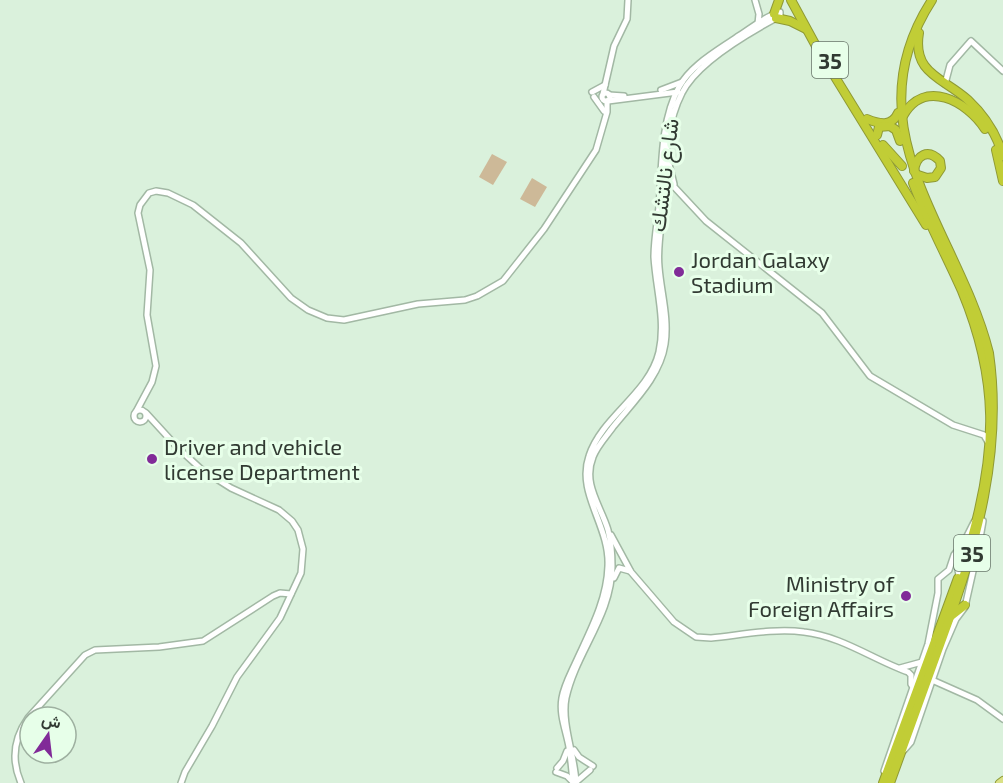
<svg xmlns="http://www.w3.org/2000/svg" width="1003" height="783" font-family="'Exo 2',Vazirmatn,sans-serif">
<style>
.green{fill:#cdb998}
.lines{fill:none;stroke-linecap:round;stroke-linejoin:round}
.secondary-casing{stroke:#a2b8a4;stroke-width:8}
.primary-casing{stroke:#8f9a35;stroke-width:8}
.highway-casing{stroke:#8f9a35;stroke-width:10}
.secondary{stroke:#fff;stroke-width:5}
.primary{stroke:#dae186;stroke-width:6}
.highway{stroke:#c1cd36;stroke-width:8}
.poi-dot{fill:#812b98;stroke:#e7ffe9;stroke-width:2}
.labels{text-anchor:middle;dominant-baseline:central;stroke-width:6;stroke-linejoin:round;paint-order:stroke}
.shield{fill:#e7ffe9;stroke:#687569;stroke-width:1.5}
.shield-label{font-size:21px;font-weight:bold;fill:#313a32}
.street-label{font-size:22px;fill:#313a32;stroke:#e7ffe9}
.poi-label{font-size:22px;fill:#313a32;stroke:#e7ffe9;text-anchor:start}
</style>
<rect width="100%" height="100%" fill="#daf1dc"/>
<g class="green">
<polygon points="492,154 507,162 493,185 479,177"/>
<polygon points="532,178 547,187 535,207 520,199"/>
</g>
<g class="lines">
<defs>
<g id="secondary">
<polyline points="755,0 759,14 758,24"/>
<polyline points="945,84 950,65 971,41 1003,71"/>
<polyline points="661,90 682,82"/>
<polyline points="592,92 605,85"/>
<circle cx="606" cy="97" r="4"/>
<polyline points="603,94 614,46 627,19 628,0"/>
<polyline points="609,95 624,96"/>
<polyline points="594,97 604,111"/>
<polyline points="608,101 678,92"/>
<polyline points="669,164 674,184"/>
<polyline points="665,177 706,221 822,313 870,376 953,425 984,435 988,442"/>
<circle cx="140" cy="416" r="6"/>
<polyline points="137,410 152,382 156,366 147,315 150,270 138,213 140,205 149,193 156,191 168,193 193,205 241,243 291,298 308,310 327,318 344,320 418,304 465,300 477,296 503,281 544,229 596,150 607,112 607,101"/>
<polyline points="146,413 178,448 201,469 231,488 279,510 292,521 298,530 303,549 301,573 280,618 237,677 212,726 185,772 181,783"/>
<path d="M611,535L631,572L674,622L696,637L711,638C741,635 774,628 804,632C841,636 874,660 908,672L911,675V684L913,687"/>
<polyline points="955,560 957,556 961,556 958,570 959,575"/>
<polyline points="614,578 619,568 630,571"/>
<polyline points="900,668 922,662"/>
<polyline points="932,680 977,700 1003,719"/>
<polyline points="574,750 579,757 593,766"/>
<polyline points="904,750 911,742 943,649 956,619 965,607 978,549 983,521"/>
<polyline points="557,768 563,761 567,751"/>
<polyline points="884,771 928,644 938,593 938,579 949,570 954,555 964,542 974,522"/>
<polyline points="556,772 567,776 573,782"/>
<polyline points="576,782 590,770"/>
<path d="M21,783C11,760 14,738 28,718L85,655L95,650L159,647L203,641L273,596L280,593L291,594"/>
<path d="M573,783C572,771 571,759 569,747C566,730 559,715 562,698C564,686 570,675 575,664C589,633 607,601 608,566C610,526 576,493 589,456C602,416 649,394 659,352C666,320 656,289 654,257C654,241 657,224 659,207C662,169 660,122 679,87C691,65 717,51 737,37C750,29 765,16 780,12V16C750,32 697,62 682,93C664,128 666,170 663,209C661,228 657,248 659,267C661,293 669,318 665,344C660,377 633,402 613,427C606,437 597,446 593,457C582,484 601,506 608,530C611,542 612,554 612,566C612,615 576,652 566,698C561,723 575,756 576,783"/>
</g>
<polyline id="primary" points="999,783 1003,780"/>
<g id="highway">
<polyline points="791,0 816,46 926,225"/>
<polyline points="774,14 779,0"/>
<polyline points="776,18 790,21 806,29"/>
<path d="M919,33C912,74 944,78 968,100C985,116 997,135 1003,156"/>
<path d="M903,116C924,78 967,101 985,129"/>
<path d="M867,119C879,124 892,127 898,113"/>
<polyline points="877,135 879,127 890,126 896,130 900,141"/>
<polyline points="883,145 902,166"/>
<polyline points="996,150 1003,181"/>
<path d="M914,171C916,155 928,148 940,161L941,168L935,177L927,178L918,175"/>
<path d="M913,183C927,220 946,255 962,291C999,380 997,450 971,541"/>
<polyline points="951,616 965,605"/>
<polyline points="883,783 958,578"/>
<path d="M890,783C908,733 926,684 944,634C977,544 1003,450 989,353C959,232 848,129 932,0"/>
</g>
</defs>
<use href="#secondary" class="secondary-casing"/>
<use href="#primary" class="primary-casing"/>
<use href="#highway" class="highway-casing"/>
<use href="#secondary" class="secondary"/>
<use href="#primary" class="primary"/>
<use href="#highway" class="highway"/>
</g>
<g class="poi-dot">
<circle cx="679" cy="272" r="6"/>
<circle cx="152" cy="459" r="6"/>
<circle cx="906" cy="596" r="6"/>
</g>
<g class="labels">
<g class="shield">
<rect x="812" y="42" width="36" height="36" rx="4.5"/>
<rect x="954" y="535" width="36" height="36" rx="4.5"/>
</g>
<g class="shield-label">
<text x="830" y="60">35</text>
<text x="972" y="553">35</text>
</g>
<g class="street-label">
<text transform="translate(663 175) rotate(-83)">شارع نالتشك</text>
</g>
<g class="poi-label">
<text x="691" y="259">Jordan Galaxy<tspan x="691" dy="25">Stadium</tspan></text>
<text x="164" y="446">Driver and vehicle<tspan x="164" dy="25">license Department</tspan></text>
<text x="894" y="583" text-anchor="end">Ministry of<tspan x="894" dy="25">Foreign Affairs</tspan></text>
</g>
</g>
<g transform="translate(48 735) rotate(14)"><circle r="28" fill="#e7ffe9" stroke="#9eb0a0" stroke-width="1.5"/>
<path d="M0-4.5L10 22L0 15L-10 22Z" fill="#812b98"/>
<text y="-9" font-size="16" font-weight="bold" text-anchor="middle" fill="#313a32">ش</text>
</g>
</svg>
